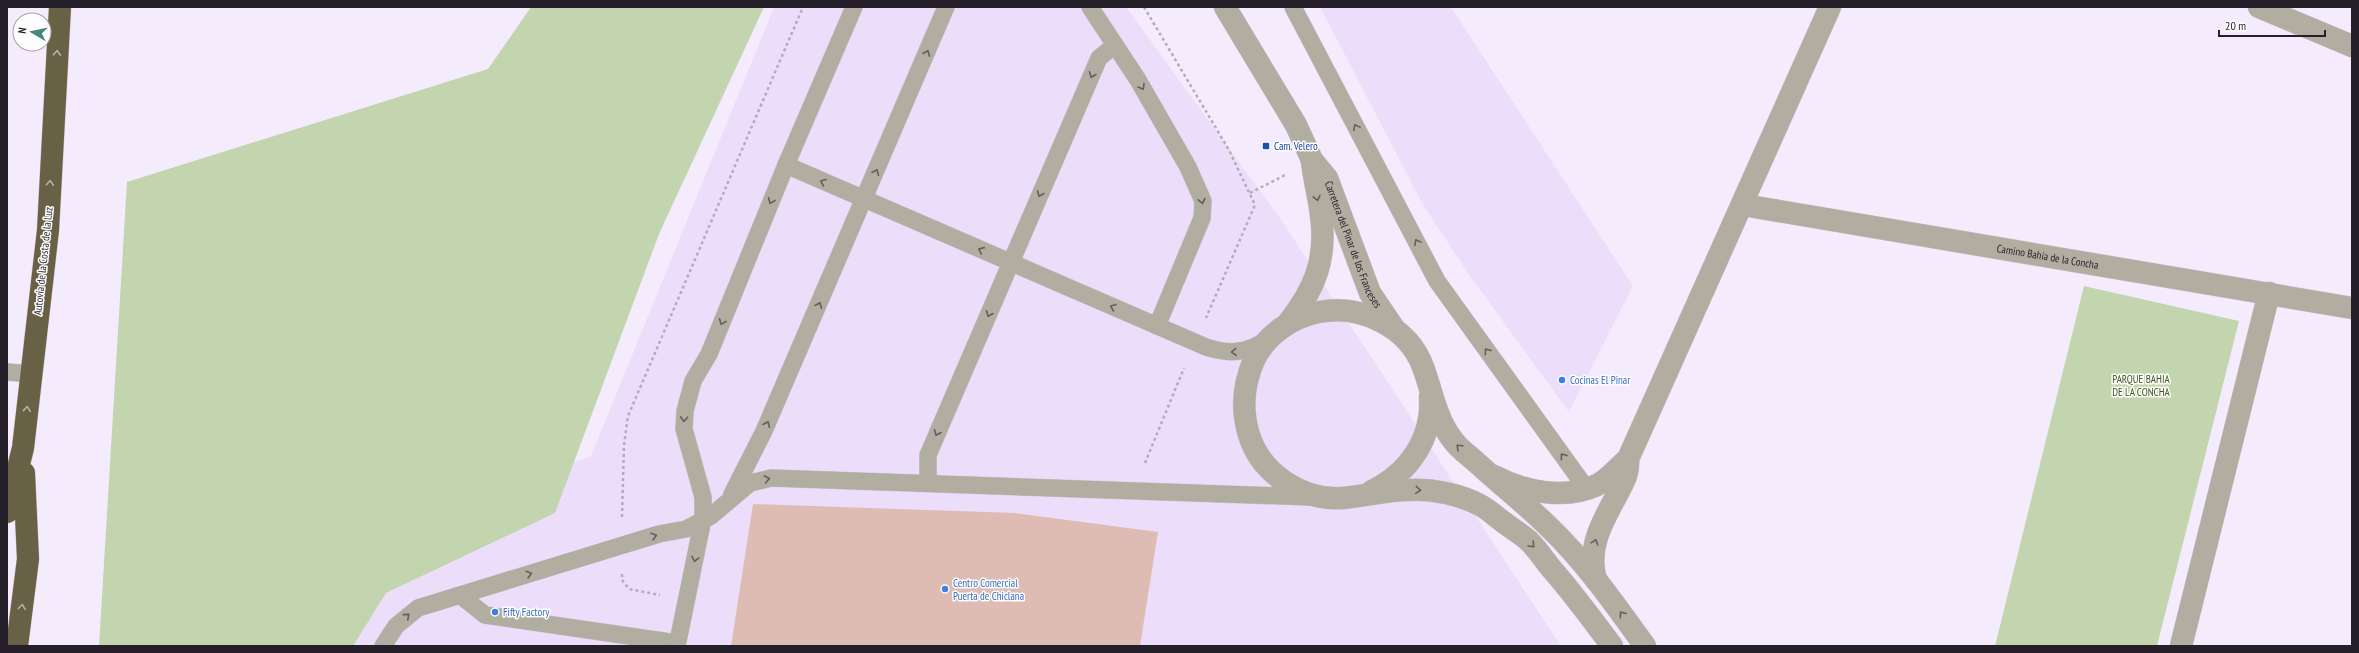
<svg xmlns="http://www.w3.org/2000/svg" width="2359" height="653" font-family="'PT Sans Narrow',sans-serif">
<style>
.built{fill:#ecdefb}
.green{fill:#c3d5ae}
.building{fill:#debcb3}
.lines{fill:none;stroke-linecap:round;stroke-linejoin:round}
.service-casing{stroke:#cfc7d7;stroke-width:18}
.pedestrian-casing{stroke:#cfc7d7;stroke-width:23}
.minor-casing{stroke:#cfc7d7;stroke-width:23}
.tertiary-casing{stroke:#cfc7d7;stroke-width:23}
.motorway-casing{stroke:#cfc7d7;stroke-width:23}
.path{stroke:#b3acbb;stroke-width:2.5;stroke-dasharray:3 3;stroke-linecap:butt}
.service{stroke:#b1ada0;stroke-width:17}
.pedestrian{stroke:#b1ada0;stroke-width:22}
.minor{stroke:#b1ada0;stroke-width:22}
.tertiary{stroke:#b1ada0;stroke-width:22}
.motorway{stroke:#696146;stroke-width:22}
.oneway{stroke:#b3afa2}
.oneway2{stroke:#635f5f}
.transit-dot{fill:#1a4fb4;stroke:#fdfdfd;stroke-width:1.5}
.shop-dot{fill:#3f7fe0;stroke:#fdfdfd;stroke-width:1.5}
.labels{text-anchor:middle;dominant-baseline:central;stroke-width:3;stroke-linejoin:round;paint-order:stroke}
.transit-label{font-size:11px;fill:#164399;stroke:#fdfdfd;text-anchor:start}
.street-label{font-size:11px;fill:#241f29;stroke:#fdfdfd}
.park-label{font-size:11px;fill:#41581c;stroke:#fdfdfd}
.shop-label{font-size:11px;fill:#366cbe;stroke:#fdfdfd;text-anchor:start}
</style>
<rect width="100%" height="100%" fill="#f4ecfd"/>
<g class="built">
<polygon points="774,7 1126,7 1282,221 1561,646 331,646 346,547 591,456"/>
<polygon points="1320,7 1451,7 1633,286 1569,412 1470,276 1423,205"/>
</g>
<g class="green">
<polygon points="531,7 764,7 659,234 555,513 386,593 353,646 99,646 127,182 488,69"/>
<polygon points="2084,286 2239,321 2157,646 1995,646"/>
</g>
<polygon class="building" points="753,504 1015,513 1158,532 1140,646 731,646"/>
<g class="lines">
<defs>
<g id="service">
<polyline points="1090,7 1138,80 1188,167 1203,201 1202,218 1157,326"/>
<polyline points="1293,7 1437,281 1586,488"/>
<path d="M786,165L1206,347C1230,355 1247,353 1268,339"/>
<polyline points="7,372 31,374"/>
<polyline points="928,483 928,455 1099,58 1115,45"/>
<polyline points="732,494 764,431 946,7"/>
<polyline points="460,595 485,615 677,643"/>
<polyline points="383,646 396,626 418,608 659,534 686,529 711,516 750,483 771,478 1310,497"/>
<polyline points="677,646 703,519 703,497 684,429 685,411 693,381 709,354 786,165 854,7"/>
</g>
<g id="pedestrian">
<path id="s1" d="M1743,205L2352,308"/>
<polyline points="2181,646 2269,293"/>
</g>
<g id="minor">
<polyline points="2259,7 2352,46"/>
<path d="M1494,476C1524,492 1565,500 1597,485C1609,479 1618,467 1628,459L1830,7"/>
<path d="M1596,580C1586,547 1604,519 1619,491C1625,479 1629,472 1628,459"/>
</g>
<g id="tertiary">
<path id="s2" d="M1225,7L1296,125L1312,160L1327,178L1370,293L1393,327"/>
<path d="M1288,323C1315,289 1327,259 1321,215C1319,197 1314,180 1312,161"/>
<path d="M1372,491C1409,473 1433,438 1430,397"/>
<path d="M1612,646C1592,619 1572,592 1550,567C1543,558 1537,549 1529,541C1521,534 1511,528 1502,521C1495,516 1488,509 1480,505C1459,494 1433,489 1410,490C1387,490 1365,496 1343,498C1303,501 1261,474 1249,435C1241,409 1243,385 1254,360C1266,335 1292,317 1319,312C1360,304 1408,326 1423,367C1432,391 1436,418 1452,439C1458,448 1468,455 1476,462C1501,485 1527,505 1551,529C1587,564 1616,606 1645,646"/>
</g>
<g id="motorway">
<polyline points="7,512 23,448 48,230 60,7"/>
<polyline points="17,646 28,559 24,473"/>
</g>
</defs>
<use href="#service" class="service-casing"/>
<use href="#pedestrian" class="pedestrian-casing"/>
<use href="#minor" class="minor-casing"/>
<use href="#tertiary" class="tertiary-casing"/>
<use href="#motorway" class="motorway-casing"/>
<g class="path">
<polyline points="1144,7 1229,150 1255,205 1206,318"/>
<polyline points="1250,193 1285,175"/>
<polyline points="1145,463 1184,368"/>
<polyline points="622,517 624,445 628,416 803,7"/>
<polyline points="622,574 622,580 629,589 660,595"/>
</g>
<use href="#service" class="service"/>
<use href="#pedestrian" class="pedestrian"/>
<use href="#minor" class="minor"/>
<use href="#tertiary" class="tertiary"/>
<use href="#motorway" class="motorway"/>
</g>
<defs><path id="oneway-chevron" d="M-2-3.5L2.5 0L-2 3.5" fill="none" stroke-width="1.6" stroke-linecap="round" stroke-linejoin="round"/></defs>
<g class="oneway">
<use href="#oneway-chevron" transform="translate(57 53) rotate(-87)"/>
<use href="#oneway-chevron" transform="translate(50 183) rotate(-87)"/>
<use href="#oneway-chevron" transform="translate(27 409) rotate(-84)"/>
<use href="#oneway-chevron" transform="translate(22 607) rotate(-83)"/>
</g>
<g class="oneway2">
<use href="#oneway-chevron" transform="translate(927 53) rotate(-67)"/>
<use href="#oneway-chevron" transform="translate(1092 75) rotate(113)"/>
<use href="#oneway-chevron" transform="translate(1142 87) rotate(60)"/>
<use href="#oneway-chevron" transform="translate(1356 127) rotate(-118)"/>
<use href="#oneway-chevron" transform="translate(876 172) rotate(-67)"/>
<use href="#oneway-chevron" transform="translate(823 182) rotate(-157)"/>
<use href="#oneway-chevron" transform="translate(1040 194) rotate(113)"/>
<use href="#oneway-chevron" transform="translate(1317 198) rotate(77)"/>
<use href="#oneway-chevron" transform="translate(771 201) rotate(112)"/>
<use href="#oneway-chevron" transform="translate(1202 201) rotate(77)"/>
<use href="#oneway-chevron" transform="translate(1417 242) rotate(-118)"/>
<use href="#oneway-chevron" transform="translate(981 250) rotate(-156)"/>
<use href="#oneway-chevron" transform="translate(819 305) rotate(-67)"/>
<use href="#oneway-chevron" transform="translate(1113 307) rotate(-157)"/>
<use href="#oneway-chevron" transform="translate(989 314) rotate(113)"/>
<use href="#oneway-chevron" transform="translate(722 322) rotate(112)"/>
<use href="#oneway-chevron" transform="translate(1487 351) rotate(-126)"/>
<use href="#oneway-chevron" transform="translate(1234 352) rotate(177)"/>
<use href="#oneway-chevron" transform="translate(684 419) rotate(93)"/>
<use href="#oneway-chevron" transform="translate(767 424) rotate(-67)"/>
<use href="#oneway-chevron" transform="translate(937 433) rotate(113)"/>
<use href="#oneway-chevron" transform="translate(1459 447) rotate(-137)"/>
<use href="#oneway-chevron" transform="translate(1563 456) rotate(-126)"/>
<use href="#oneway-chevron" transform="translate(767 479) rotate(-11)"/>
<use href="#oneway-chevron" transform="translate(1418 490) rotate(5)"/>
<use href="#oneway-chevron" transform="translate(654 536) rotate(-16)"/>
<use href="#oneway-chevron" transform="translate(1595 542) rotate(-73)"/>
<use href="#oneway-chevron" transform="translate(1532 545) rotate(47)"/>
<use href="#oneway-chevron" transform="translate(695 559) rotate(102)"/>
<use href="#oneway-chevron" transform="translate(529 574) rotate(-17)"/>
<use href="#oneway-chevron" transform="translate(1622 614) rotate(-126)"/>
<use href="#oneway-chevron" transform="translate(407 616) rotate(-40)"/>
</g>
<rect class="transit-dot" x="1262" y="142" width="8" height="8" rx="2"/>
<g class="shop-dot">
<circle cx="1562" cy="380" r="4"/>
<circle cx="945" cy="589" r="4"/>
<circle cx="495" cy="612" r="4"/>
</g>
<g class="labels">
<g class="transit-label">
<text x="1274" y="146">Cam. Velero</text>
</g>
<g class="street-label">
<text stroke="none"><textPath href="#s2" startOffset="271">Carretera del Pinar de los Franceses</textPath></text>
<text stroke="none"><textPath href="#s1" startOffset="309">Camino Bahía de la Concha</textPath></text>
<text transform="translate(43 261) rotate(-84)">Autovía de la Costa de la Luz</text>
</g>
<g class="park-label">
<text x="2141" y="379">PARQUE BAHIA<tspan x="2141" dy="13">DE LA CONCHA</tspan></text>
</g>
<g class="shop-label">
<text x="1570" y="380">Cocinas El Pinar</text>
<text x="953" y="583">Centro Comercial<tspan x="953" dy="13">Puerta de Chiclana</tspan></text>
<text x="503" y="612">Fifty Factory</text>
</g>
</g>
<rect width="2359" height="653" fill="none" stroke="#241f29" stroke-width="16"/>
<g transform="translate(32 32) rotate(279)"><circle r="19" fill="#fdfdfd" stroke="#a6a4a8"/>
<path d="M0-3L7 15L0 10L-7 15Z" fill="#468a7f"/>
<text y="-6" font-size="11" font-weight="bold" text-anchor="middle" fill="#241f29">N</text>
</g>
<path d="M2219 30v6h106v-6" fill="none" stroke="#241f29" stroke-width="2"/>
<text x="2225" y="30" font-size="12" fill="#241f29" stroke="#fdfdfd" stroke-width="3" paint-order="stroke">20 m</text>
</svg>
